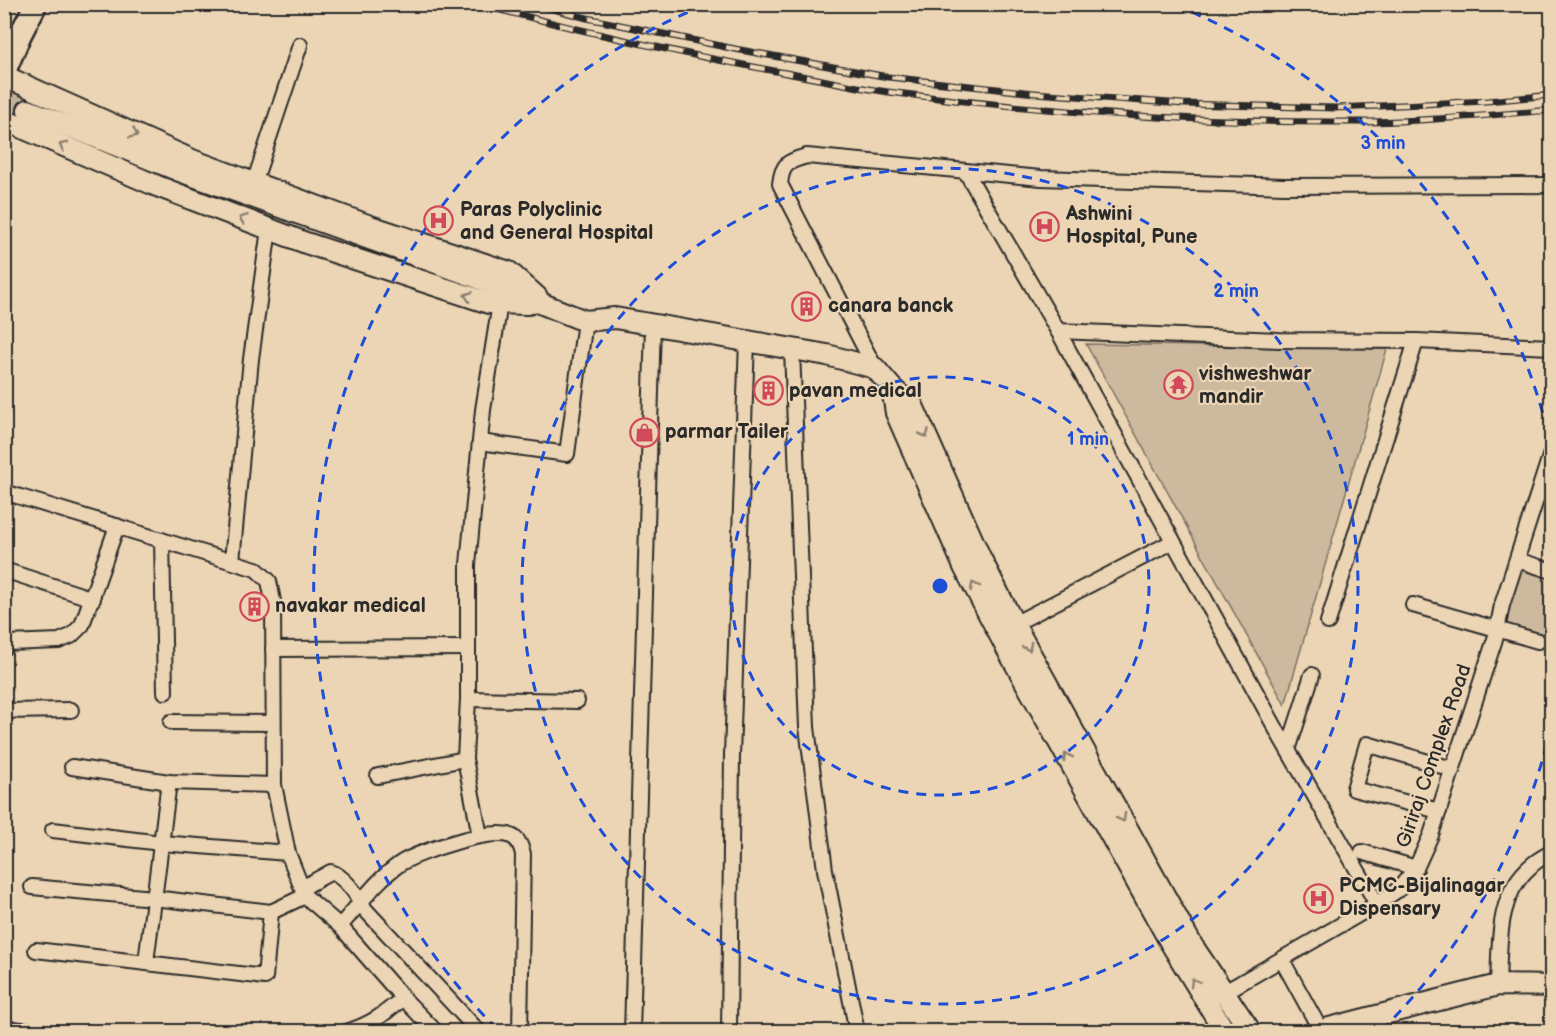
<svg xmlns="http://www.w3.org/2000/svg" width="1556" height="1036" font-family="'Balsamiq Sans',sans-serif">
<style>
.green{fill:#cdb99e;stroke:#7c7264;stroke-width:1.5}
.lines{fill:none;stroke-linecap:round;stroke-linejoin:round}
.secondary-tunnel{stroke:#c5b399;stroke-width:20;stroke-dasharray:20 10;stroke-linecap:butt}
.street-casing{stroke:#2b2b2b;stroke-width:18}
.secondary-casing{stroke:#2b2b2b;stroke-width:24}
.primary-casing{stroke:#2b2b2b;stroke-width:26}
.street{stroke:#ecd5b4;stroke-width:14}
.secondary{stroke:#ecd5b4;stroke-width:20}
.primary{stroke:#ecd5b4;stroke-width:21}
.rail-casing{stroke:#2b2b2b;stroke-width:7}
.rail{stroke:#ecd5b4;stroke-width:4.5;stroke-dasharray:14;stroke-linecap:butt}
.oneway{stroke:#8c8070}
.ring{fill:none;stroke:#1d4ed8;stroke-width:3;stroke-dasharray:10 8}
.labels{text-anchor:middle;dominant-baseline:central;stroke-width:4.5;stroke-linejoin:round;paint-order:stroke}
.poi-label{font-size:20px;font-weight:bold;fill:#2b2b2b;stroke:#ecd5b4;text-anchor:start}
.street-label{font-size:20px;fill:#2b2b2b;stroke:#ecd5b4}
.centre{fill:#1d4ed8;stroke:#ecd5b4;stroke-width:3}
.ring-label{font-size:18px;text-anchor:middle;font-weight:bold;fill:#1d4ed8;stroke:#ecd5b4;stroke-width:4.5;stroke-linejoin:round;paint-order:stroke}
</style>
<rect width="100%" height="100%" fill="#ecd5b4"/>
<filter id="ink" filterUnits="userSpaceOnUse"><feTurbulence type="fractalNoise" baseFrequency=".0167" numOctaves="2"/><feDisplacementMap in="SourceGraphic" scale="12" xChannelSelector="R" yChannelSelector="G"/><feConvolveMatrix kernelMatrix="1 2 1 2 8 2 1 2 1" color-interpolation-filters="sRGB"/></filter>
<g filter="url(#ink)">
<g class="green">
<polygon points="1086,344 1387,349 1285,705"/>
<polygon points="1517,560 1551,571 1551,650 1496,636"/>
</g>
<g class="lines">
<polyline class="secondary-tunnel" points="4,99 28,110"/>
<defs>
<g id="street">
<polyline points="966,172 1058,331 1281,738 1377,904"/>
<polyline points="254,183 300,45"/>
<polyline points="1058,331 1279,340 1416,341 1552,347"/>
<polyline points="792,350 807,727 825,870 857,1032"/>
<path d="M875,368L780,184C782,164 788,161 807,156L1041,178L1283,186L1552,185"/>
<polyline points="480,442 567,454 585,321"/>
<polyline points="4,492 256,569 269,581 273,601 274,785 288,853 305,896 340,926 403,998 436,1032"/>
<polyline points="162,540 165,692"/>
<polyline points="1517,560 1552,571"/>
<polyline points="232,561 251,359 269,229"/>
<polyline points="4,570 93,599"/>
<polyline points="1413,605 1538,641"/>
<polyline points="1328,622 1416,341"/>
<polyline points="1014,624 1172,542"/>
<polyline points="4,648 8,643 59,641 71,636 82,625 117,526"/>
<polyline points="273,649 468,648"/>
<polyline points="468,699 577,701"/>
<polyline points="4,711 71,710"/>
<polyline points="171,722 273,723"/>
<polyline points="1288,750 1312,675"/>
<polyline points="72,767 169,782 274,785"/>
<polyline points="378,776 465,759"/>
<polyline points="1439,811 1354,789 1367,744 1452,769"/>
<polyline points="53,830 161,843 288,853"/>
<polyline points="480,836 465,759 468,699 468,564 483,410 500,303"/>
<polyline points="1362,852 1416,868"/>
<polyline points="32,887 154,898 271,912 305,896"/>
<path d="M302,888L331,872C341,875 358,893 360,904L479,1032"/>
<path d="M340,926C360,904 376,880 401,863C419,852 492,827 511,836C519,839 521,847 523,854L520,1032"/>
<polyline points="36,950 265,977 271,912"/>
<polyline points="1282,960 1320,1029"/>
<polyline points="146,962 169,782"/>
<path d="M1498,985C1500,943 1496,895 1532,865C1537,860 1545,856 1552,852"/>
<polyline points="1218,996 1377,904 1399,889 1416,868 1431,835 1496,636 1502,605 1552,450"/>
<polyline points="4,1028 39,1032"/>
<path d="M346,1032C372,1024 383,1015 403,998"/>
<polyline points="632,1032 653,324"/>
<polyline points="729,1032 732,755 747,341"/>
</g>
<g id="secondary">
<polyline points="4,76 192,160 370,226 509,272 537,297"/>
<polyline points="28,110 177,170 473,276 585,321 615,318 827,355 875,368 892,388 913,406 981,559 1014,624 1192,945 1251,1032"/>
<polyline points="4,120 157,186 306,243 489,303 528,304"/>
<polyline points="892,388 896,413 964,567 1007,649 1170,942 1225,1032"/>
<polyline points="1314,1032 1498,985 1552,986"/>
</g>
<polyline id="primary" points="4,73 20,35 36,4"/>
</defs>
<use href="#street" class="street-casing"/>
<use href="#secondary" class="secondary-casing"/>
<use href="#primary" class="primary-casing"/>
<use href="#street" class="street"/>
<use href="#secondary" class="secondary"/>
<use href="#primary" class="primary"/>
<defs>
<g id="rail">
<path d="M478,4C580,31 682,54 786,73C820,79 854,87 888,92C1035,111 1185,122 1334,122C1405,123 1480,116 1552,110"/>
<polyline points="535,4 587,18 735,49 888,77 1035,93 1183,104 1336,108 1487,101 1552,95"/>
</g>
</defs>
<use href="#rail" class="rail-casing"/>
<use href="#rail" class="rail"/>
</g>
<defs><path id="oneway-chevron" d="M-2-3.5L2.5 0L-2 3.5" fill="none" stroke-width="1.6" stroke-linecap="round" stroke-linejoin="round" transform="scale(1.5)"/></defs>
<g class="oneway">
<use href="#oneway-chevron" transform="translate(134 134) rotate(24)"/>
<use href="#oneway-chevron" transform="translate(63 146) rotate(-156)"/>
<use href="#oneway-chevron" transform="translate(243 219) rotate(-159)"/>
<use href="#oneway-chevron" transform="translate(468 296) rotate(-162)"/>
<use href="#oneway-chevron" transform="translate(925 434) rotate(66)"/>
<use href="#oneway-chevron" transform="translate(974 586) rotate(-118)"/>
<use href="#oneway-chevron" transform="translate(1028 647) rotate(61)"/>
<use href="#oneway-chevron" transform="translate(1067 757) rotate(-119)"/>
<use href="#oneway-chevron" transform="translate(1122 818) rotate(61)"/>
<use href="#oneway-chevron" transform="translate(1194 982) rotate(-121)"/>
</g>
</g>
<g class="ring">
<circle cx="940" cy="586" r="209"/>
<circle cx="940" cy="586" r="418"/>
<path d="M1551 727A627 627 0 0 1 1383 1029M497 1029A627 627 0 0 1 705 5M1175 5A627 627 0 0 1 1551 445"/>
</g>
<defs>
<symbol id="hospital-ring" viewBox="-11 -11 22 22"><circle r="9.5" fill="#ecd5b4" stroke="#d1495b" stroke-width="1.5"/><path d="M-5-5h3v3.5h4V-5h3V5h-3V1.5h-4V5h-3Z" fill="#d1495b"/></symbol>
<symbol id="building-ring" viewBox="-11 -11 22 22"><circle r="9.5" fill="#ecd5b4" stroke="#d1495b" stroke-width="1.5"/><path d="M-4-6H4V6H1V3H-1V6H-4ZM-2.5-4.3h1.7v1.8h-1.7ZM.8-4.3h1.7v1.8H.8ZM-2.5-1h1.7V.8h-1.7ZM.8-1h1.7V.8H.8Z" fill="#d1495b"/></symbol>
<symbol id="temple-ring" viewBox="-11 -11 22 22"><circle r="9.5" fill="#ecd5b4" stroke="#d1495b" stroke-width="1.5"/><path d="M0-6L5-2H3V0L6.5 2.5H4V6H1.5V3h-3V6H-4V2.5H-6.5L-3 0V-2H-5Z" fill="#d1495b"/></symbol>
<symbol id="shop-ring" viewBox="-11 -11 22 22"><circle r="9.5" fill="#ecd5b4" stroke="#d1495b" stroke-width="1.5"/><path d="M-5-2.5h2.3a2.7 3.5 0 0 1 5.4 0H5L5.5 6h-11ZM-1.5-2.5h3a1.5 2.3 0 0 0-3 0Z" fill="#d1495b"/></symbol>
</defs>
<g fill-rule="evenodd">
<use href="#hospital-ring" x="422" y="204" width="33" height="33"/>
<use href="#hospital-ring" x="1028" y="210" width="33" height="33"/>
<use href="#building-ring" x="790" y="290" width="33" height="33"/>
<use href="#temple-ring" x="1162" y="368" width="33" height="33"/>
<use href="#building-ring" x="752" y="374" width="33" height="33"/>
<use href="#shop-ring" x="628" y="416" width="33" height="33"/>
<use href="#building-ring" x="238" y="590" width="33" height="33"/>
<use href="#hospital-ring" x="1302" y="882" width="33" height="33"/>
</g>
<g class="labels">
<g class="poi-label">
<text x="460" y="210">Paras Polyclinic<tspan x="460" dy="23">and General Hospital</tspan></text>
<text x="1066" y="214">Ashwini<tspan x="1066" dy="23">Hospital, Pune</tspan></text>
<text x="828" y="306">canara banck</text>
<text x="1199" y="374">vishweshwar<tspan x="1199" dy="23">mandir</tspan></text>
<text x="789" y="391">pavan medical</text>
<text x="665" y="432">parmar Tailer</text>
<text x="275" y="606">navakar medical</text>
<text x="1339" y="886">PCMC-Bijalinagar<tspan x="1339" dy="23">Dispensary</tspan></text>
</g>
<g class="street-label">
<text transform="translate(1434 756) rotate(-71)">Giriraj Complex Road</text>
</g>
</g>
<circle cx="940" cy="586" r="9" class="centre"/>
<g class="ring-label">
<text x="1383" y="149">3 min</text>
<text x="1236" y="297">2 min</text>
<text x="1088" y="445">1 min</text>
</g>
<rect width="1556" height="1036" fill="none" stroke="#ecd5b4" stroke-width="24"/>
<rect x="12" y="12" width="1532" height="1012" fill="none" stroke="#2b2b2b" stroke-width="2" filter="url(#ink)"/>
</svg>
